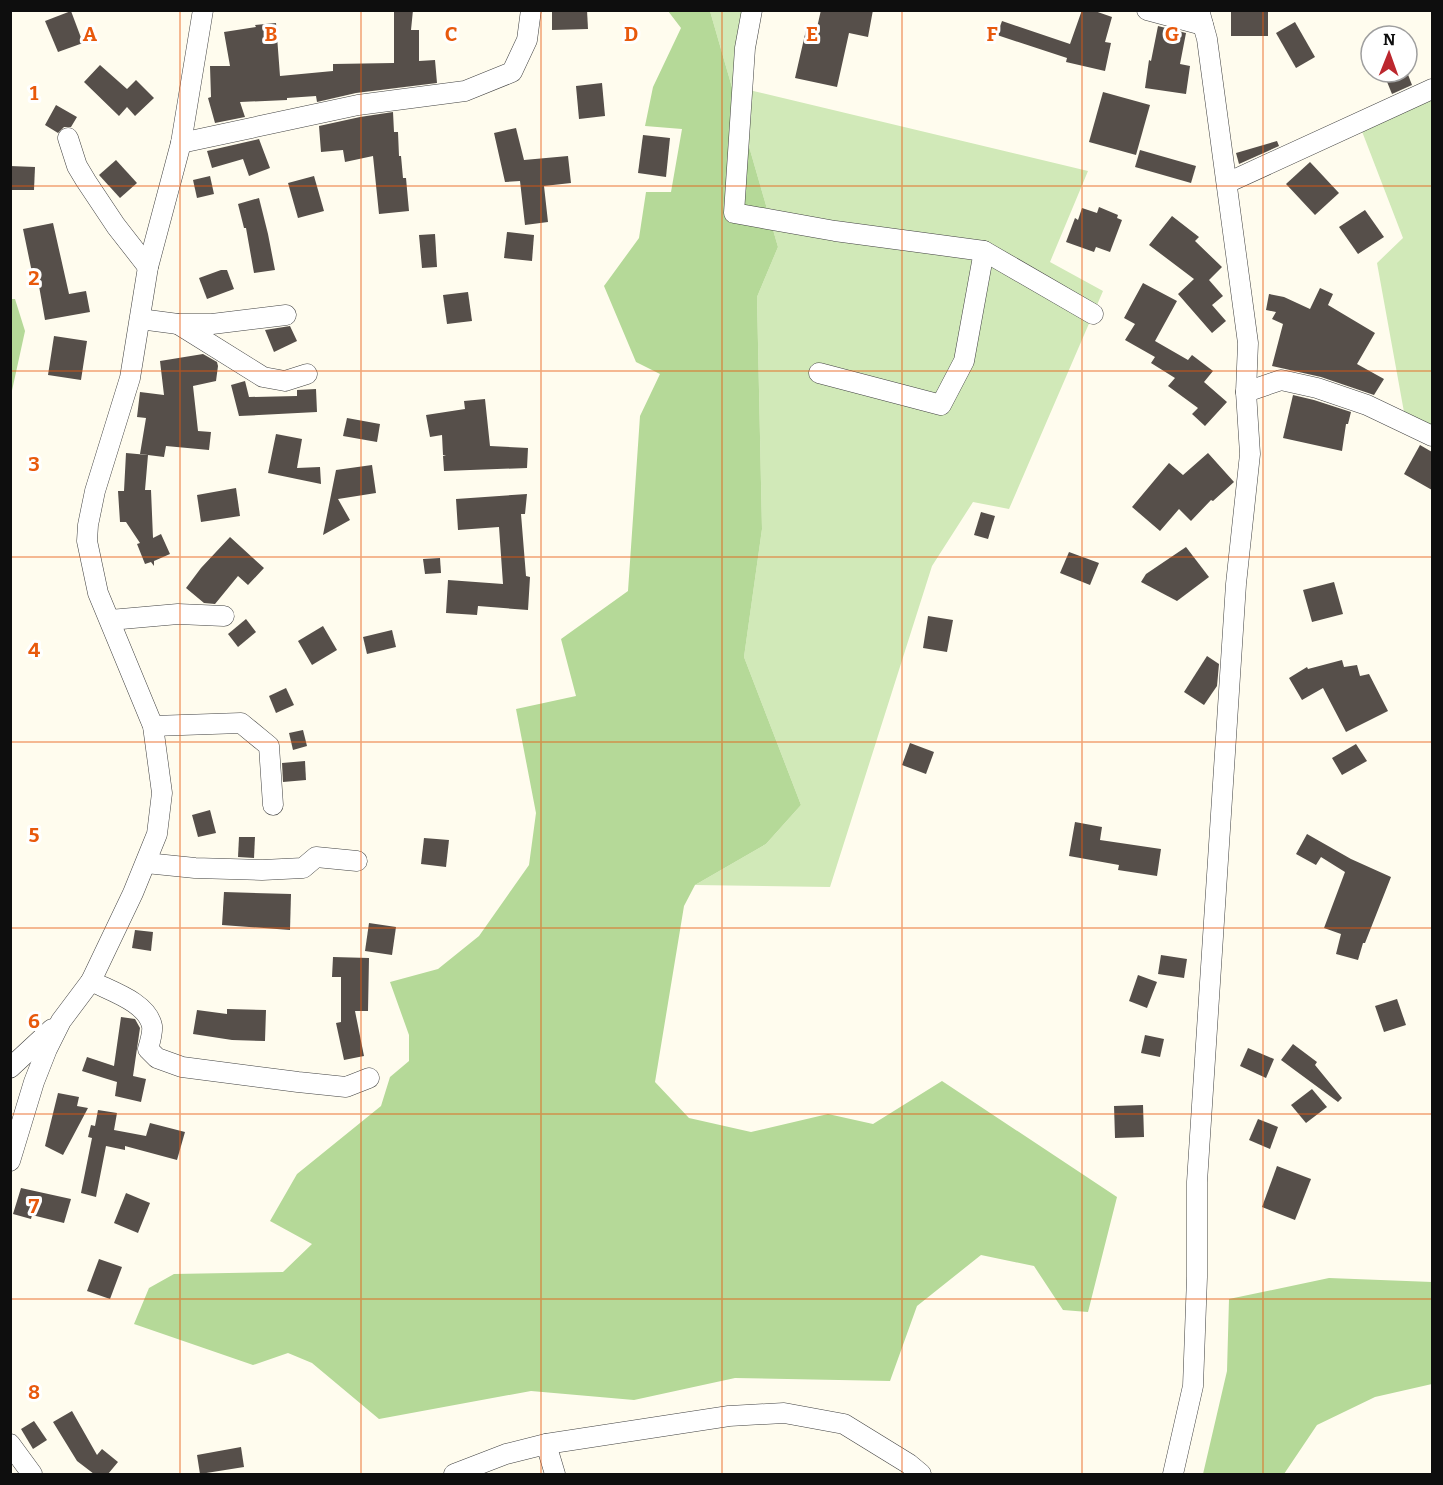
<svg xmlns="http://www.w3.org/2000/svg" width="1443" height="1485" font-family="Bitter,serif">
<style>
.green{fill:#d1e9b8}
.forest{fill:#b5d998}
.building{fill:#564f4a}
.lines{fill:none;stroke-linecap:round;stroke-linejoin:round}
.minor-casing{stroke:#414141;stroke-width:21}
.minor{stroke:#fff;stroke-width:20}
.grid{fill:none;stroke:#e8590c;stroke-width:1.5;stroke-opacity:0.55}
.grid-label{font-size:20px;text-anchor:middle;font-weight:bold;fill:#e8590c;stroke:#fff;stroke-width:6;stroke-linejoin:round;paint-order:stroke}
</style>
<rect width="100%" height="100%" fill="#fffcee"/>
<g class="green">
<polygon points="710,11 761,11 749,90 1088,171 1050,262 1103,291 1009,509 973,502 932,566 830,887 695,885 766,844 801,805 744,657 762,529 757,297 778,247"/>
<polygon points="1432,90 1432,427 1404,412 1377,263 1403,238 1358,121"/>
</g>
<g class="forest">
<polygon points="668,11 710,11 778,247 757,297 762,529 744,657 801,805 766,844 695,885 684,906 655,1082 689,1118 751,1132 828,1114 873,1124 942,1081 1117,1197 1088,1312 1063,1310 1034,1266 981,1255 917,1306 890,1381 735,1378 634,1400 531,1391 379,1419 312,1363 288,1353 253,1365 134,1324 149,1288 174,1274 283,1272 312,1244 270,1221 297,1174 381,1106 390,1077 409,1061 409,1035 390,982 438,969 479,936 529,865 536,813 516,709 576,696 561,639 628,591 640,416 660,374 636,362 604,286 639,238 646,192 671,192 682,129 645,126 653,87 681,28"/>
<polygon points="11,299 15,299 25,331 11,395"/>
<polygon points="1329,1278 1432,1282 1432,1384 1375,1397 1317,1425 1284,1474 1203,1474 1227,1371 1229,1299"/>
</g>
<g class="building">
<polygon points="394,10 413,10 411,30 419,30 419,61 435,60 437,83 356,93 317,102 316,96 287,98 287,100 240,102 245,117 215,123 208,98 211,97 210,66 230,66 224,32 256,27 255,25 276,23 280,76 333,71 333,64 394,63"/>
<polygon points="552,10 587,10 588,29 552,30"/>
<polygon points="821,10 873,10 868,37 849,33 837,87 795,78 806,30 816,32"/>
<polygon points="1082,10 1092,10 1112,17 1105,42 1111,43 1105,71 1066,62 1067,58 997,35 1002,21 1070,44"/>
<rect x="1231" y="10" width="37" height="26"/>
<polygon points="71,11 83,43 58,52 45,21"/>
<polygon points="1295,22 1315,57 1296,68 1276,33"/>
<polygon points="1158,26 1186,33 1180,64 1190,66 1186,94 1145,88 1149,60 1151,61"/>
<polygon points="100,65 127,89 136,80 154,98 135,116 127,107 119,116 84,82"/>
<polygon points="1383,72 1407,72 1412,85 1392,94"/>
<polygon points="602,83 605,116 579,119 576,86"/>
<polygon points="1103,92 1150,105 1136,155 1089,142"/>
<polygon points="56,105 77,117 71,127 64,127 58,133 45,125"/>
<polygon points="393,112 394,132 398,132 399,156 401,156 403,178 406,178 409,211 379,214 373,156 345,162 343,150 321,152 319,126 360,117"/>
<polygon points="516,128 524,160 568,156 571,183 544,186 548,222 525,225 520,181 505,182 494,133"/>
<polygon points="643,135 670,138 666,177 638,173"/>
<polygon points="259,139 270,168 249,176 243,159 212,168 207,151"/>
<polygon points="1277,141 1279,146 1239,164 1236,153"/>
<polygon points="1140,150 1196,166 1191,183 1135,167"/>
<polygon points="116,160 137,183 120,198 99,175"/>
<polygon points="1310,162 1339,193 1315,215 1286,184"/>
<polygon points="10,166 35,167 34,190 10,190"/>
<polygon points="210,176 214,194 197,198 193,180"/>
<polygon points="314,176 324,211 298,218 288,183"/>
<polygon points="259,198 268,234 275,270 254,273 246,228 244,228 238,204"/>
<polygon points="1099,207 1118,215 1117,218 1122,220 1110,252 1096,247 1094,252 1066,242 1075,218 1078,220 1082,208 1097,213"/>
<polygon points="1365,210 1384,237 1358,254 1339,227"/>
<polygon points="1172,216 1199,237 1195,241 1222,267 1209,280 1223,296 1212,305 1226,321 1212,333 1178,294 1194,279 1149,245"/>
<polygon points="53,223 69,294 86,291 90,312 45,320 39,286 35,287 23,229"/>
<polygon points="507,232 534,235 532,261 504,258"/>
<polygon points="435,234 437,267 422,268 419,235"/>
<polygon points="221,270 227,270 234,289 207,299 199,278"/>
<polygon points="1143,283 1177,301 1155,341 1188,360 1192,355 1213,371 1204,382 1227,402 1205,426 1192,414 1198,408 1168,386 1175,378 1151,363 1155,357 1125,340 1135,324 1124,318"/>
<polygon points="1320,288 1333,294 1328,305 1375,333 1357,364 1384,379 1374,395 1321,377 1272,366 1283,324 1272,319 1276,312 1266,310 1269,294 1284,297 1310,309"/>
<polygon points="468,292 472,321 447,324 443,295"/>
<polygon points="290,326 297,341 274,352 265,330"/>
<polygon points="54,336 87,341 81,380 48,375"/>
<polygon points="203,354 217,362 218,366 216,381 193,386 198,431 211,432 209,450 166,446 164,457 140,454 146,418 137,417 140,392 164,395 160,361"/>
<polygon points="245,381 249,397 297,396 297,390 316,389 317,412 239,416 231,385"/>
<polygon points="1293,395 1314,400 1351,412 1348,424 1346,424 1342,451 1283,438"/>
<polygon points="485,399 490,446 528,448 527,468 444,471 443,456 446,455 443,455 442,435 430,437 426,415 465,409 464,401"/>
<polygon points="347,418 380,424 377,442 343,436"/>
<polygon points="276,434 302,439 297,468 320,467 321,484 268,473"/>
<polygon points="1420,445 1432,452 1432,490 1404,474"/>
<polygon points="126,453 148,455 145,490 151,490 153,538 161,534 170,554 154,561 154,566 151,562 145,564 137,544 140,543 126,522 120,522 118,491 124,491"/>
<polygon points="1208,453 1234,482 1213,501 1211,500 1191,521 1179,509 1160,531 1132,507 1169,463 1183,475"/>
<polygon points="372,465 376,493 338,499 350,520 323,535 336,470"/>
<polygon points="236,488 240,516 201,522 197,495"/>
<polygon points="527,494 525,514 521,514 526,576 530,577 528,610 478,606 477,615 446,613 448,580 503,584 499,527 458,530 456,499"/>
<polygon points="981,512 995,516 988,539 974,535"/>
<polygon points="230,537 264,568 248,585 238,576 215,604 204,603 186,588 201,568"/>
<polygon points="1186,547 1209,577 1177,601 1141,582 1146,574"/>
<polygon points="1069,552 1099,563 1090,585 1060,573"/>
<polygon points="440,558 441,573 425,574 423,559"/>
<polygon points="1334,582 1343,614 1312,622 1303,590"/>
<polygon points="928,616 953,620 947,652 923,648"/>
<polygon points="246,619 256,632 238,647 228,634"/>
<polygon points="323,626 337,650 312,665 298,641"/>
<polygon points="392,630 396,647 367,654 363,637"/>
<polygon points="1207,656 1219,664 1217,686 1204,705 1184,692"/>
<polygon points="1342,660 1344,667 1357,665 1360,676 1369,674 1388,711 1346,732 1323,688 1302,700 1289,678 1307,667 1308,669"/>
<polygon points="286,688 294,705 276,713 269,696"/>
<polygon points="303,730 307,746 293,750 289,733"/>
<polygon points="910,743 934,752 926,774 902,765"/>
<polygon points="1356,744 1367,761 1342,775 1332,758"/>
<polygon points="305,761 306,780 283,782 282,763"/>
<polygon points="210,810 216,833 198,837 192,815"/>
<polygon points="1075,822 1102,827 1100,840 1161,849 1157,876 1118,870 1119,865 1069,856"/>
<polygon points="1307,834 1351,859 1391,877 1365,943 1363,943 1358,960 1336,954 1341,934 1324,928 1345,872 1321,857 1316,865 1296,854"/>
<polygon points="239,837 255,837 254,858 238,857"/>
<polygon points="424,838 449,840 446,867 421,864"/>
<polygon points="224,892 291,894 290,930 222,925"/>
<polygon points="369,923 396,927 392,955 365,951"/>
<polygon points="135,930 153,932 151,951 132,948"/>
<polygon points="1161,955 1187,959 1184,978 1158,974"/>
<polygon points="333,957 369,958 368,1011 355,1011 364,1056 344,1060 336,1023 341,1022 341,977 332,977"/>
<polygon points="1138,975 1157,982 1147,1008 1129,1001"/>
<polygon points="1397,999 1406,1025 1384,1032 1375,1006"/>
<polygon points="227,1009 266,1010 265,1041 232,1040 193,1034 197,1010 227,1014"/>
<polygon points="121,1017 135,1019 140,1028 133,1076 146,1079 141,1102 115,1096 117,1082 104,1078 105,1076 104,1078 82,1071 87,1057 114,1066"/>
<polygon points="1145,1035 1164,1039 1160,1057 1141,1053"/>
<polygon points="1293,1044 1317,1062 1315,1065 1342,1098 1338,1102 1281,1060"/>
<polygon points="1248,1048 1274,1059 1266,1078 1240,1066"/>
<polygon points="1312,1089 1327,1107 1306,1123 1291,1105"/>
<polygon points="58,1093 79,1097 77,1106 88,1108 63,1155 45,1146"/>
<polygon points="1143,1105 1144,1137 1115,1138 1114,1106"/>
<polygon points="98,1110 117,1113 114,1130 146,1136 150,1123 185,1132 177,1160 125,1146 125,1150 106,1146 96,1197 81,1193 92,1138 88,1137 91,1125 95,1126"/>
<polygon points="1258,1119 1278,1127 1270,1149 1249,1140"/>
<polygon points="1277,1166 1311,1179 1295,1220 1262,1207"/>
<polygon points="21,1188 71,1199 64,1223 32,1215 31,1219 13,1214"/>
<polygon points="126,1193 150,1203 138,1233 114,1223"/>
<polygon points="99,1259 122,1267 110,1299 87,1291"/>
<polygon points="72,1411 97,1455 102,1449 118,1462 108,1474 94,1474 77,1461 53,1422"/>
<polygon points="34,1421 47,1440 33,1449 21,1429"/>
<polygon points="241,1447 244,1467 200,1474 197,1455"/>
</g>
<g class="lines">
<defs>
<g id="minor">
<polyline points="752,10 745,48 734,213 835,231 984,251 1093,314"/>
<polyline points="1147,10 1203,25"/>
<polyline points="68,138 77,166 86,181 116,226 148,267"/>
<polyline points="181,143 358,105 465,91 512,72 527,40 531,10"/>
<polyline points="1227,183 1432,89"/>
<polyline points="140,319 178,324 212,324 286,315"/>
<polyline points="178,324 263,377 285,381 307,374"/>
<polyline points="819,373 941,405 964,361 984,251"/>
<polyline points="1246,392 1281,380 1317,388 1367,405 1432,436"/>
<polyline points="110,620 178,614 224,616"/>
<polyline points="153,726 241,723 269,746 273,805"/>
<polyline points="146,863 195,868 262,870 303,868 316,857 357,861"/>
<path d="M91,981C110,991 147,1002 152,1026C153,1032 150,1042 148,1049L157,1058L182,1067L298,1082L346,1087L369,1078"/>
<polyline points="10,1068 52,1029"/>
<polyline points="10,1161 34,1082 47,1049 61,1021 91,981 133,893 157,834 162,793 153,726 98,593 87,541 88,525 95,491 130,378 148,267 181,143 203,10"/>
<polyline points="10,1444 32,1474"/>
<polyline points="546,1444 555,1474"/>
<polyline points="454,1474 506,1454 546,1444 729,1416 784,1413 844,1424 909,1464 921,1474"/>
<polyline points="1173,1474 1193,1386 1197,1277 1197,1182 1236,584 1250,454 1246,392 1248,343 1207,39 1199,10"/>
</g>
</defs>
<use href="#minor" class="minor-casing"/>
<use href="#minor" class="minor"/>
</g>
<path class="grid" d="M180,10V1474M361,10V1474M541,10V1474M722,10V1474M902,10V1474M1082,10V1474M1263,10V1474M10,186H1432M10,371H1432M10,557H1432M10,742H1432M10,928H1432M10,1114H1432M10,1299H1432"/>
<g class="grid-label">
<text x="90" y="41">A</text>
<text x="271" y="41">B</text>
<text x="451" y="41">C</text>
<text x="631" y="41">D</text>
<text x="812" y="41">E</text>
<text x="992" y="41">F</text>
<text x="1172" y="41">G</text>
<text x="34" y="100">1</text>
<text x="34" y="285">2</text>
<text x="34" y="471">3</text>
<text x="34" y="657">4</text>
<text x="34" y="842">5</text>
<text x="34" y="1028">6</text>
<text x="34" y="1213">7</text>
<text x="34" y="1399">8</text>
</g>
<rect width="1443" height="1485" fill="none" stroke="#0e0e0e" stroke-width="24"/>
<g transform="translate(1389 54) rotate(1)"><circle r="28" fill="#ffffff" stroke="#9f9f9f" stroke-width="1.5"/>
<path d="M0-4.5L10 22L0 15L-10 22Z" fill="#bc272e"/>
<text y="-9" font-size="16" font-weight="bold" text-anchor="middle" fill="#0e0e0e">N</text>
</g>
</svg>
